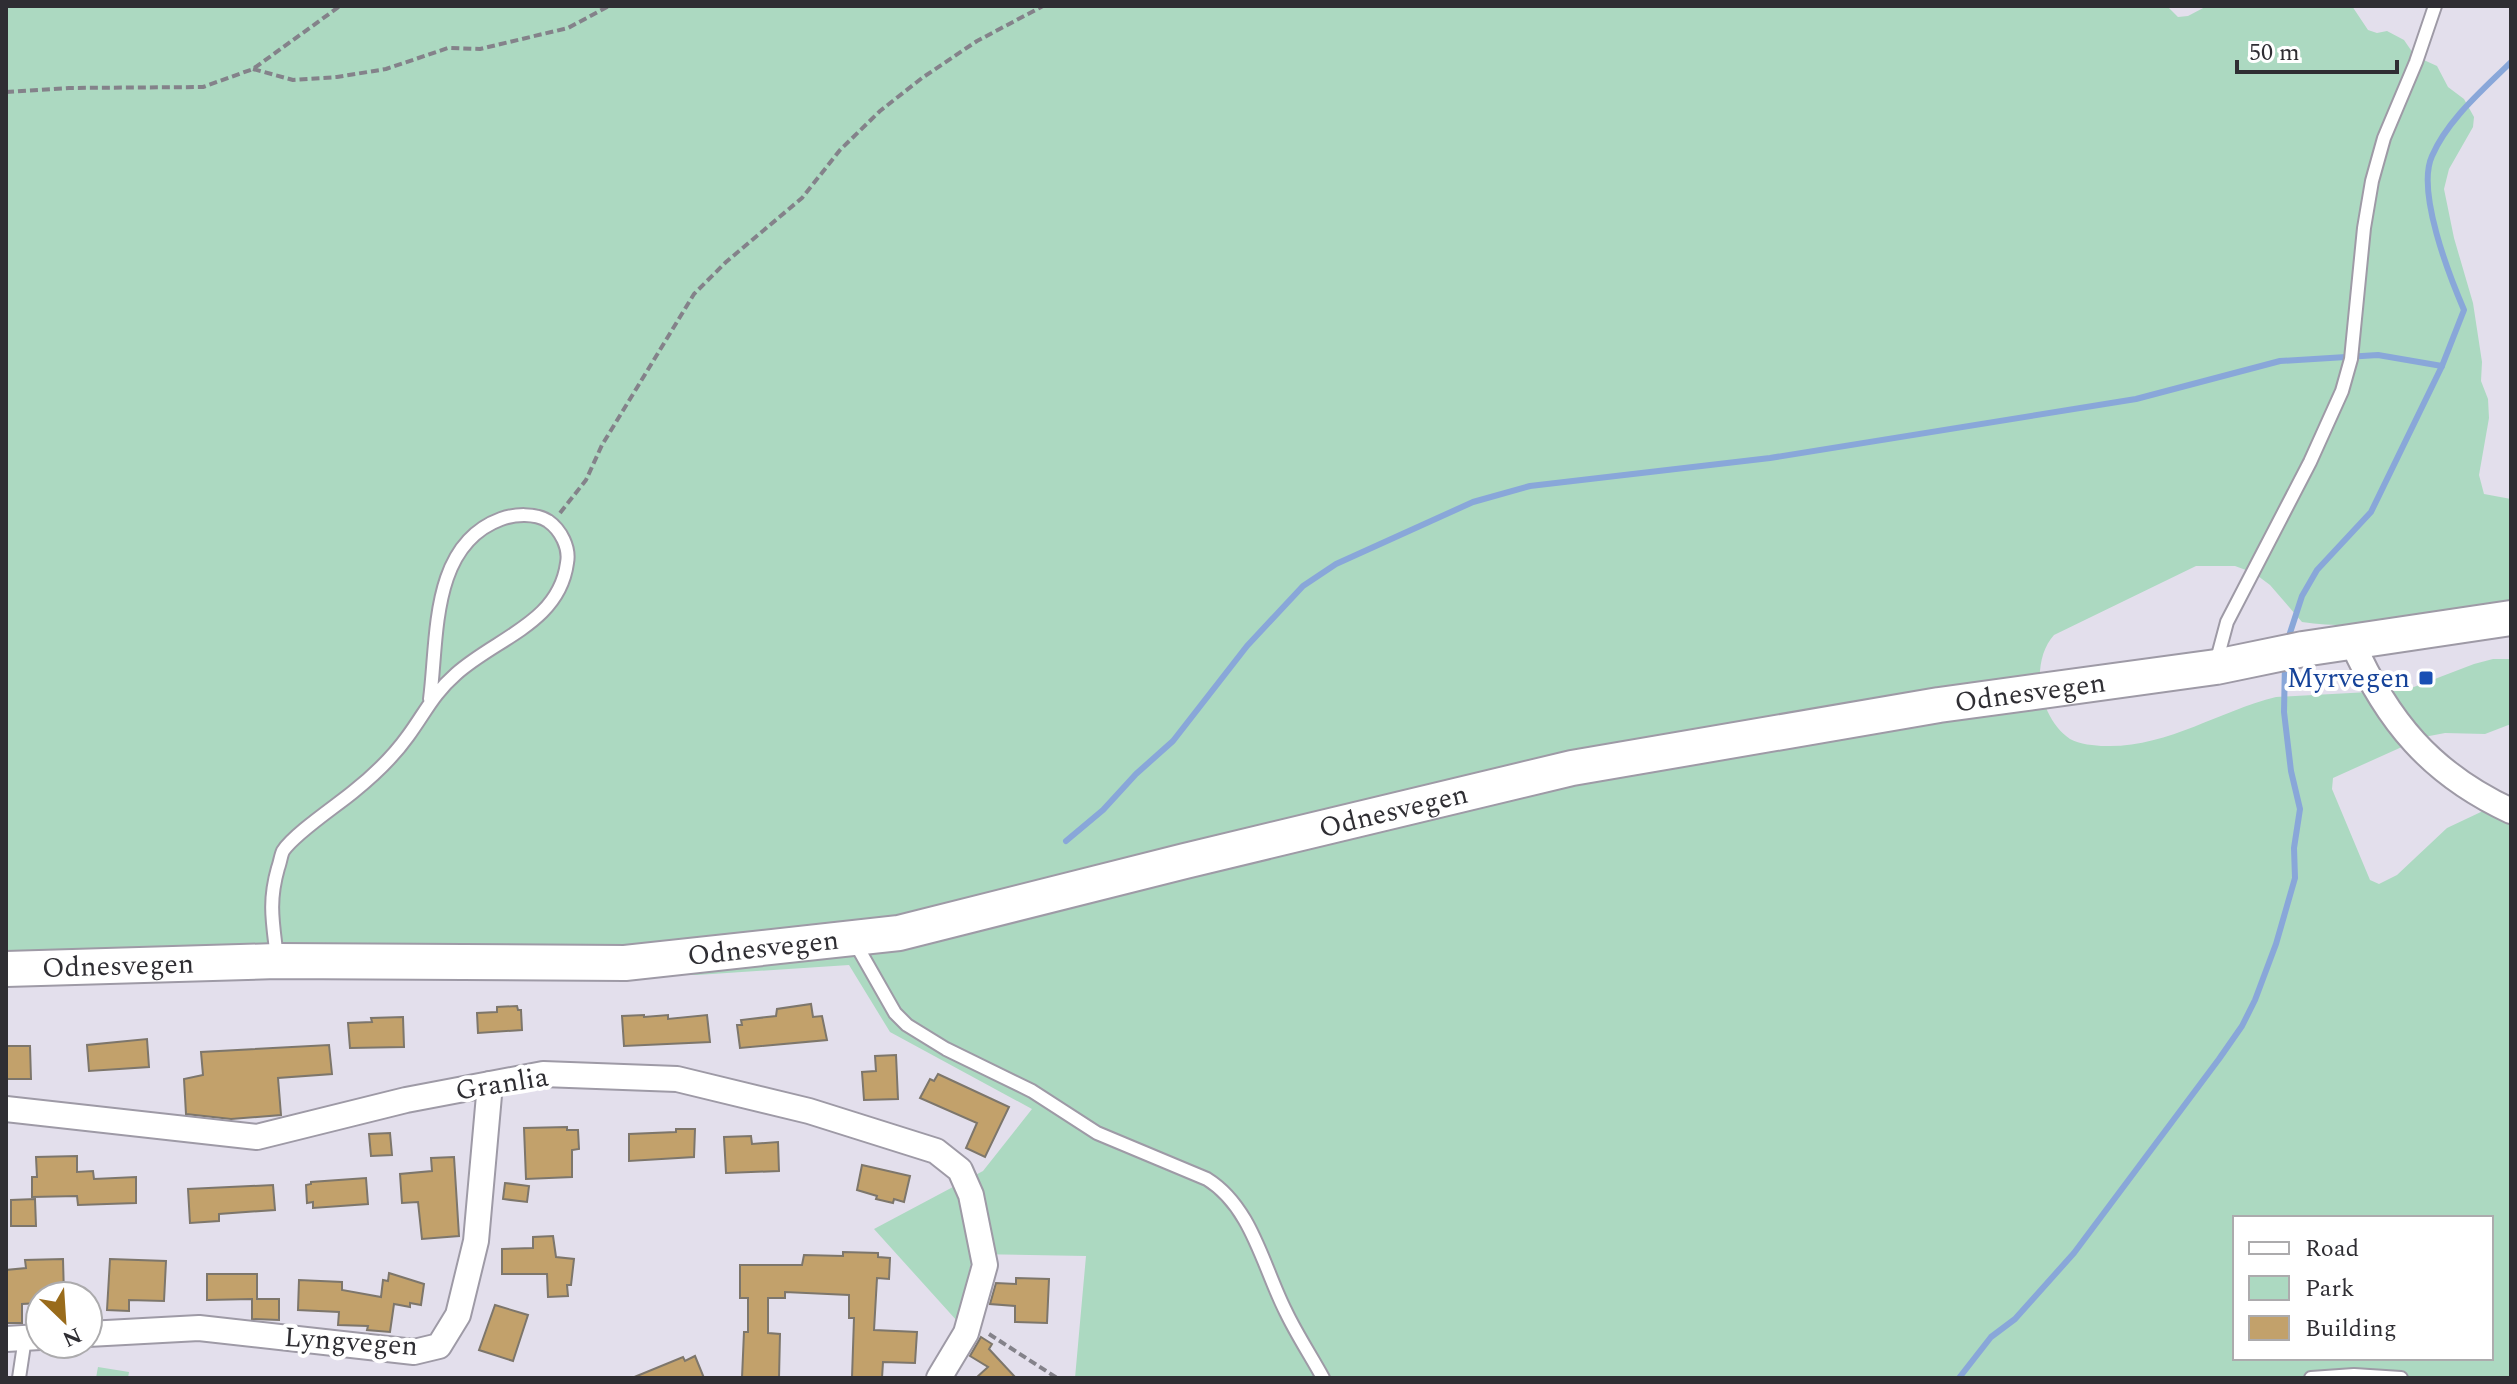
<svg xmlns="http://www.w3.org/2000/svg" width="2517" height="1384" font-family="Spectral,serif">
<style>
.green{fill:#acd9c1;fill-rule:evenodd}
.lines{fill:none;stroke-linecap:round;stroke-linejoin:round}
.stream{stroke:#89a7d9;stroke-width:6}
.building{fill:#c2a16b;stroke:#7d766b;stroke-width:2}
.service-casing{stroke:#9e9aa6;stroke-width:16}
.minor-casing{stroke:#9e9aa6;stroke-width:28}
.secondary-casing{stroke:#9e9aa6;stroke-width:38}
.path{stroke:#84828a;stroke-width:4;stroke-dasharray:8 4;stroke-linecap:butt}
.service{stroke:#fff;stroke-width:12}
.minor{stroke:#fff;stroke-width:24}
.secondary{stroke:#fff;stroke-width:34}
.transit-dot{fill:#1a4fb4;stroke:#fff;stroke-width:3}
.labels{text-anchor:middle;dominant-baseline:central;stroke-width:8;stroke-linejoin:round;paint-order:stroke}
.transit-label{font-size:28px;fill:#164399;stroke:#fff;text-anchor:end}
.street-label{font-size:28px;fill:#2f2e33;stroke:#fff}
</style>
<rect width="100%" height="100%" fill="#e3dfec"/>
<g class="green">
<path d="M6,6H2167L2178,17L2188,16L2207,6H2352L2368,30L2377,33L2387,31L2404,40L2415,56L2437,66L2448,87L2464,99L2474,117L2473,127L2449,169L2444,189L2454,238L2473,303L2482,362L2481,381L2488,399L2489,418L2479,475L2484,494L2511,499V605C2442,616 2372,632 2302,622L2270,585L2254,573L2235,566H2196L2054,635C2029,663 2039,718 2070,739C2079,744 2095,746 2105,746C2166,748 2219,711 2276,697L2406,690L2474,664L2493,659H2511V724L2485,734L2445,733L2424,737L2333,778L2332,789L2370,880L2379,884L2397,875L2447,828L2483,811L2511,820V1378H1075L1086,1256L973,1254L958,1322L874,1229L983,1171L1032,1109L890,1032L849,965L697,975L348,971L6,985ZM2235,1218H2491V1358H2235Z"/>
<polygon points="98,1367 129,1372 128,1378 96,1378"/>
</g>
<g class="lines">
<g class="stream">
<path d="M2288,639L2302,596L2317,570L2371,512L2442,366L2464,310C2449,275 2416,191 2432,156C2448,119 2483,90 2511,62"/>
<polyline points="1066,841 1103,810 1136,774 1173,741 1247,646 1303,586 1336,564 1473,502 1530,486 1770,458 2136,399 2280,361 2378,355 2442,366"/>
<polyline points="1959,1378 1991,1337 2015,1319 2074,1253 2219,1059 2242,1026 2255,1000 2276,944 2295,878 2294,848 2300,809 2291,771 2284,712 2285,662"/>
</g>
</g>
<g class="building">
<polygon points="811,1004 813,1017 822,1016 827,1040 740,1048 737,1025 742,1025 741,1020 776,1016 777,1009"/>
<polygon points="517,1006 518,1010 521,1010 522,1030 478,1033 477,1013 497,1012 497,1007"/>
<polygon points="644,1015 644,1017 668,1015 668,1019 707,1015 710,1042 624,1046 622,1016"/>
<polygon points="403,1017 404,1047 350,1048 348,1023 372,1022 371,1018"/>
<polygon points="147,1039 149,1067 89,1071 87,1045"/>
<polygon points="329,1045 332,1074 278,1078 281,1115 231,1119 186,1114 184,1079 203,1075 201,1052"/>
<polygon points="6,1046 30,1046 31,1079 6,1079"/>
<polygon points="896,1055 898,1099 864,1100 862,1072 876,1071 875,1056"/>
<polygon points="938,1074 1009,1107 985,1157 966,1148 977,1123 920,1098 930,1079 934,1081"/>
<polygon points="567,1127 567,1130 578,1130 579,1149 572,1150 572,1177 526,1179 524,1128"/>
<polygon points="676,1129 695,1129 694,1157 629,1161 629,1134 676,1132"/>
<polygon points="390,1133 392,1155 371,1156 369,1134"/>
<polygon points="751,1136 752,1144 778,1142 779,1171 726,1173 724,1137"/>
<polygon points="77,1156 77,1172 93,1171 94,1179 136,1177 136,1203 78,1205 77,1196 32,1197 32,1177 37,1177 36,1157"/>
<polygon points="454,1157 459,1236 422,1239 418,1202 402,1203 400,1174 432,1171 431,1158"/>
<polygon points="862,1165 910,1176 904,1202 894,1199 893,1203 876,1199 877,1196 857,1190"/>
<polygon points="366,1178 368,1204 313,1208 313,1202 307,1203 306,1185 311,1184 311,1182"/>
<polygon points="505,1183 529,1186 527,1202 503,1199"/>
<polygon points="273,1185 275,1210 219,1214 219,1221 190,1223 188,1189"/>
<polygon points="35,1199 36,1226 11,1226 11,1200"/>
<polygon points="553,1236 556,1257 574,1259 571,1285 567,1285 568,1296 548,1297 547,1274 502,1274 502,1249 533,1248 533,1237"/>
<polygon points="843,1252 878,1253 878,1257 890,1258 889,1279 877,1278 874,1330 917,1332 915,1363 883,1362 882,1378 852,1378 854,1318 849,1318 849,1295 785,1292 785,1298 768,1298 768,1333 780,1334 779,1378 742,1378 744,1332 748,1332 748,1298 740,1298 740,1265 802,1265 804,1255 843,1256"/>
<polygon points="63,1259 64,1296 40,1296 40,1303 22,1304 22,1323 6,1323 6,1270 26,1268 25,1260"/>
<polygon points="110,1259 166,1261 164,1301 129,1300 129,1311 107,1310"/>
<polygon points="389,1273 424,1284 421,1305 410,1303 410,1307 394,1304 390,1332 367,1330 368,1326 338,1325 339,1312 298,1310 299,1280 342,1282 342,1290 381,1297 383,1280 388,1281"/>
<polygon points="207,1274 257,1274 257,1299 279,1299 279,1320 252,1319 252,1299 207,1300"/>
<polygon points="1016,1278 1049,1279 1047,1323 1015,1322 1015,1306 990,1304 996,1283 1016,1284"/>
<polygon points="495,1305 528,1315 513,1361 479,1350"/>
<polygon points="981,1337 992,1344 989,1349 1016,1378 976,1378 988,1367 970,1356"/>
<polygon points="695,1356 704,1378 632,1378 683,1357 685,1361"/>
</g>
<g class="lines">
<defs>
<g id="service">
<polyline points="2216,663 2227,622 2310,462 2342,391 2351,359 2364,228 2372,181 2384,138 2416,62 2435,6"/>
<path d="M854,941L895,1013L907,1025L946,1049L1032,1091L1097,1133L1207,1179C1252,1207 1263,1267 1286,1312C1297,1335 1311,1356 1323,1378"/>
<path d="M277,958C273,923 268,903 278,868C280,863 281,855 283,851C294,834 336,806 353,792C373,776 393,757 408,736C425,713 433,694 456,674C496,638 559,623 567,563C570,548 561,530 548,521C535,513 515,514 501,519C430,545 438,638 430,699"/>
<polyline points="19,1378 25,1338"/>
<polyline points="2311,1378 2354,1375 2401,1378"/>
</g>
<g id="minor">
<path d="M2352,642C2387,721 2431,774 2511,811"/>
<polyline points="6,1109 257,1137 406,1100 543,1074 677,1079 809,1111 936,1151 960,1170 971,1195 985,1265 966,1333 939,1378"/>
<polyline points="88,1334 199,1328 414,1352 439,1346 458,1315 476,1241 490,1084"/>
<polyline points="6,1339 40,1337"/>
</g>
<g id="secondary">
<path id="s1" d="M6,969L277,961L625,963L899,933L1185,861L1572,768L1939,705L2216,667L2303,649L2511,618"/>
</g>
</defs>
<use href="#service" class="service-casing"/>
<use href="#minor" class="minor-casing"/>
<use href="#secondary" class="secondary-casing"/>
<g class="path">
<polyline points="253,69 293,80 337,77 386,69 448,48 480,49 568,28 609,6"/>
<polyline points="6,92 69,88 203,87 253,69 340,6"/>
<polyline points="560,513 586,480 602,445 694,294 726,262 802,198 840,150 880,111 922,78 977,41 1043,6"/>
<polyline points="989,1334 1057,1378"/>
</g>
<use href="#service" class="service"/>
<use href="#minor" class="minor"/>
<use href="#secondary" class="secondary"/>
</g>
<rect class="transit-dot" x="2418" y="670" width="16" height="16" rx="4"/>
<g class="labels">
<g class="transit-label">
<text x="2410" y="678">Myrvegen</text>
</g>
<g class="street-label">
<text stroke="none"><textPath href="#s1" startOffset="2052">Odnesvegen</textPath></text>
<text stroke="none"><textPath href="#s1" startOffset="1404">Odnesvegen</textPath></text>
<text stroke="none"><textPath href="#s1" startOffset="758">Odnesvegen</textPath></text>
<text stroke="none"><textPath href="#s1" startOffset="112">Odnesvegen</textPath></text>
<text transform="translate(502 1084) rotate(-9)">Granlia</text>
<text transform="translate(351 1342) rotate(4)">Lyngvegen</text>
</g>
</g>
<rect width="2517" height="1384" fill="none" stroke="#2f2e33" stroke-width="16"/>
<rect x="2233" y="1216" width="260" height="144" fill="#ffffff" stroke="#acabad" stroke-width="2"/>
<rect x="2249" y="1242" width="40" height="12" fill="#ffffff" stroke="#acabad" stroke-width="2"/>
<text x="2305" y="1256" font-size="24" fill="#2f2e33">Road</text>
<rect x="2249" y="1276" width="40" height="24" fill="#acd9c1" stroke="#acabad" stroke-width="2"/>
<text x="2305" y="1296" font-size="24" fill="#2f2e33">Park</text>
<rect x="2249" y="1316" width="40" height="24" fill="#c2a16b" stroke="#acabad" stroke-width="2"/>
<text x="2305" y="1336" font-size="24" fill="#2f2e33">Building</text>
<g transform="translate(64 1320) rotate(155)"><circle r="38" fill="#ffffff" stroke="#acabad" stroke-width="2"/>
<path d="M0-6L14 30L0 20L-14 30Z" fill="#996b1b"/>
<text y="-12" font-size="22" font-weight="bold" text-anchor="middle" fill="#2f2e33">N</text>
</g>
<path d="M2237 60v12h160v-12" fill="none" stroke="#2f2e33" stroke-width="4"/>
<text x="2249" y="60" font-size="24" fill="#2f2e33" stroke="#ffffff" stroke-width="6" paint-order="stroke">50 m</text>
</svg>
